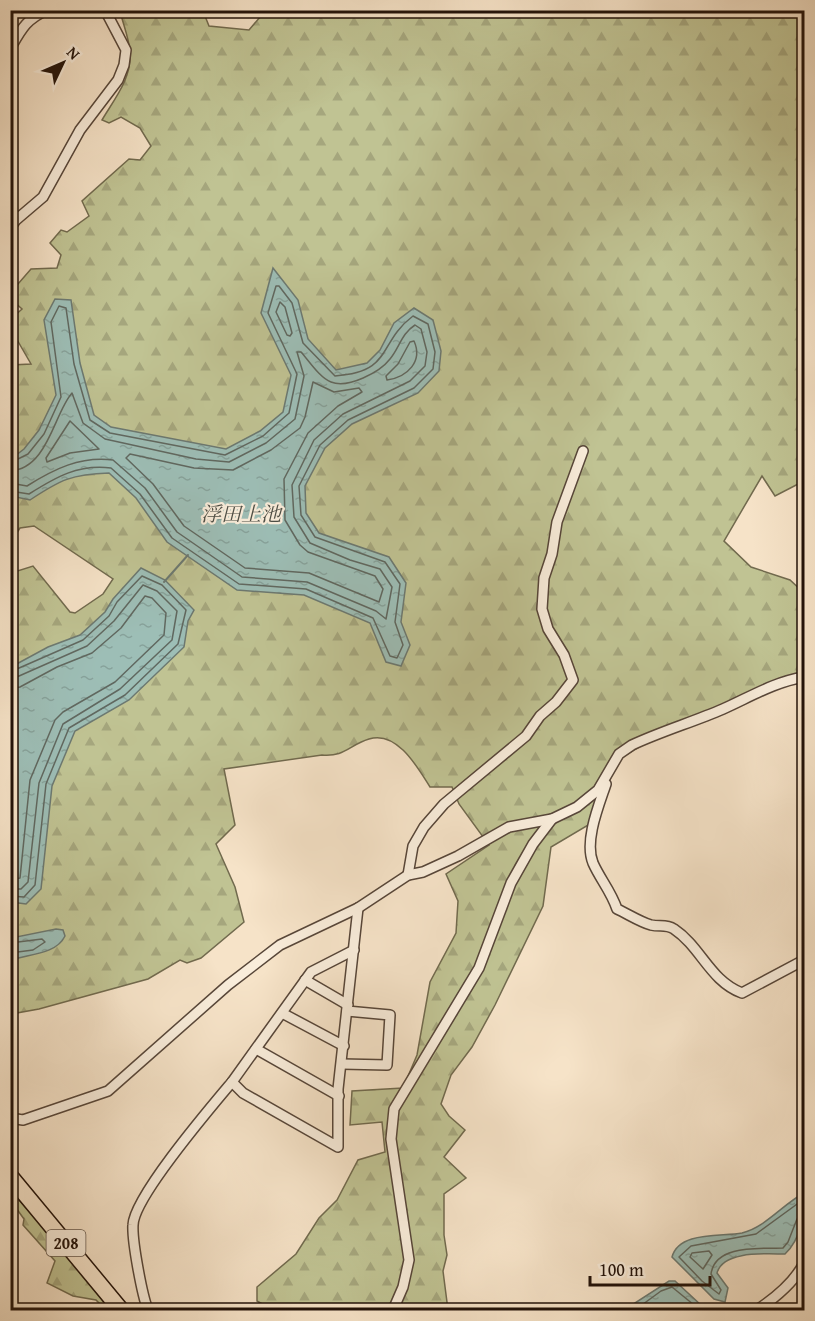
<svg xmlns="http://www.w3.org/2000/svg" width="815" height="1321" font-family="'Gentium Book Plus','Noto Serif JP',serif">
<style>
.forest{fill:url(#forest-firs);stroke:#716a4e;stroke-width:1.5}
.water{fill:url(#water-ripples);stroke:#6c7971;stroke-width:1.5}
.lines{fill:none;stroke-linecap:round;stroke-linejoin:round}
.shore{stroke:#606860;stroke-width:1.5}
.stream{stroke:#6c7971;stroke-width:2}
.minor-casing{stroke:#574639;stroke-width:12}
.trunk-casing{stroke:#221209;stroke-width:18}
.minor{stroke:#f9eddb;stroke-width:9}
.trunk{stroke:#f6e3c8;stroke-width:15}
.labels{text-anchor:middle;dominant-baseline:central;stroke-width:4.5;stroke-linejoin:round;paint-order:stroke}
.shield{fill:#f9eddb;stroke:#625448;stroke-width:1.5}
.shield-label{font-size:16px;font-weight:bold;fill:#221209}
.water-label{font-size:20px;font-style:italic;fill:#4d4e46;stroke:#f9eddb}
</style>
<defs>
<pattern id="forest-firs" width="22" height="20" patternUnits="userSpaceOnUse" patternTransform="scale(1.5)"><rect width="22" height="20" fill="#c0c393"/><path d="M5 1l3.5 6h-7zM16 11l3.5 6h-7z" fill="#a5a67d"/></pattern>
<pattern id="water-ripples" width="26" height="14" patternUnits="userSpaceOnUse" patternTransform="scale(1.5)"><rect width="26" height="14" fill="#9dbeb6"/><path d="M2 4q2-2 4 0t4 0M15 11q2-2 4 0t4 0" fill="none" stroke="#87a29b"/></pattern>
</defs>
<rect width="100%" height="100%" fill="#f6e3c8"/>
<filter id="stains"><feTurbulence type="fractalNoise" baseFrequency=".00333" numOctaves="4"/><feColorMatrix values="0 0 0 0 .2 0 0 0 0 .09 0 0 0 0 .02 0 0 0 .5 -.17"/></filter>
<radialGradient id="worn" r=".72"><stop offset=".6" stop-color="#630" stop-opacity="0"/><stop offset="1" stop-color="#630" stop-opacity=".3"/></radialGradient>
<g class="forest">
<path d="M142,10L203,11L209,26L249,30L266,10L804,11V481L775,496L762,476L724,541L751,567L790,580L804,593V671L672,727L619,759L590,824L551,847L543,906L495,1005L472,1047L451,1075L441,1104L449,1116L465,1130L444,1157L466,1178L444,1194V1235L447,1255L443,1271L448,1310H273L257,1301V1287L296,1254L319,1218L337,1200L358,1160L385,1152L382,1122L350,1125L352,1091L403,1088L417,1055L430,982L456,933L458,901L446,874L489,845L459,804L452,787H430C418,768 397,730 369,739C349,745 345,757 322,755L224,769L235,825L216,844L235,887L244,922L201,958L187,963L180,960L148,979L39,1009L11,1014V573L33,566L70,612L75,613L103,594L113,579L34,526L20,528L11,542V365L31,364L16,338H11V319L22,309L11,299V292L31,269L57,268L61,255L50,243L61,230L67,232L89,216L82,201L129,159L140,160L151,146L140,128L121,117L109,123L102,120C115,98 132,78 130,52C129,38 123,24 120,11L132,13Z"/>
<polygon points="10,1190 118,1310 106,1310 96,1300 73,1296 47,1283 55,1261 23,1225 24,1219 11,1201"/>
</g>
<g class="water">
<path d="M273,268L298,300L308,339L336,370L367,363L380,350L394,323L414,308L433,320L441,351L439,371L418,393L352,424L325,448L305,486L306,513L319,533L389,557L406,583L401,622L410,645L401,666L386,662L370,623L304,595L237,590L167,542L136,498L109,473C72,474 60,480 30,500L11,496V459L24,449L39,430L56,395L44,320L55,299L71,300L80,363L94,415L111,427L226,449L260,431L283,412L291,375L261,313Z"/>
<polygon points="141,568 165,580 194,610 188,621 184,647 129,700 75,731 52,786 41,889 26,904 11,902 11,667 48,647 80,635 105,612 113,599"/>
<path d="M56,929L63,930L65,936C56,955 27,954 11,960V938Z"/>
<path d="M804,1193C805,1214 801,1239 785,1254C767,1254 723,1250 717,1273L728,1288L725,1302L714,1299L672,1257C679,1231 721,1237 742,1233C766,1227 783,1204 804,1193Z"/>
<polygon points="669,1281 675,1281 702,1306 701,1310 624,1310"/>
</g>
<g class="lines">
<g class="shore">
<polygon points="280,302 285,307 292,333 290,336 287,335 276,312"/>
<path d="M414,341C423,361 408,377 387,380L386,376L398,364L410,342Z"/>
<polygon points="313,382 334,392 359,388 362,392 338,406 308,433 284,479 285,520 300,545 308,552 375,576 383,589 379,602 309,573 245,568 184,526 153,484 126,458 130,454 194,468 233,470 271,450 300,428 305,417"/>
<polygon points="70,421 99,449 70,453 47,462 46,458"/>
<path d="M10,463L28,454L44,434L61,397L51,322L59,306L66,308L74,364L90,420L110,433L225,455L263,436L289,413L297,374L268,313L276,286H279L292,303L303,343L335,376C394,372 377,343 413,316L428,324L435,352L433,369L414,388L348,420L320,445L299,486L301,515L315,537L385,562L400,584L395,622L403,645L397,658L390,656L373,618L306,589L239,584L172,538L140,494L111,468C78,464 56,477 29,494L10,491"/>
<path d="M10,471C48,469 54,413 72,393L83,423L105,439L196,459L229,462L266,443L295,419L304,376L297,352H301C309,361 320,378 331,382C348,389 380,372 390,359C400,347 401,334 415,325L421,329L427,352L425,366L410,381L343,414L314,440L292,485L294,517L310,543L350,560L380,569L392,587L386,619L376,611L307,582L242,577L177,532L145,488L113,460C80,456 54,469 27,486L10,483"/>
<polyline points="10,672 83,640 109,616 117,602 142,576 162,585 186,610 178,644 125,695 69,728 46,784 35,885 24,897 10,896"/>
<polyline points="10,680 87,646 114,621 143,585 157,591 177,611 172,640 120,689 63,724 39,783 28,882 21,889 10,889"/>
<polyline points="10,689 20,687 57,667 92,653 121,628 145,596 152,598 166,613 164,635 115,682 63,712 55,720 30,780 20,878 10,880"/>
<polyline points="10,943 42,939 45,942 33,950 10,953"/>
<path d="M804,1199L756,1234L691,1246L679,1257L702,1281L719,1294L721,1290L711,1274C715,1244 761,1249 783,1248L788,1242L797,1219L804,1216"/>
<polygon points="709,1251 712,1255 703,1269 690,1257 692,1253"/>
<polyline points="635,1310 661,1291 672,1287 694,1305 696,1310"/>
</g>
<polyline class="stream" points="164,582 188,555"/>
<defs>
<g id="minor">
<path d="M10,49C21,30 26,19 47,10"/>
<polyline points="10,228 16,220 43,197 80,130 118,80 124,65 126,50 105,10"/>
<path d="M606,784C599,805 584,841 593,863C600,879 611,891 617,909C628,914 640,922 651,925C660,927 666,924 674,929C701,947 710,981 742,993L804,960"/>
<polyline points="408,875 413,846 424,827 444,804 526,736 540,716 556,702 573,680 564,655 548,629 542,609 544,578 552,554 557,522 583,451"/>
<polyline points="305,980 348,1005"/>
<polyline points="282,1013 344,1046"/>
<polyline points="256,1049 339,1096"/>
<polyline points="342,1064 387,1065 390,1015 347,1011"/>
<polyline points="232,1082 311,972 354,950"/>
<path d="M10,1118L23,1120L108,1091L228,985L280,945L358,908L408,875L423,872L458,856L509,827L552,819L577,807L598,790L619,754L632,745C662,731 693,722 723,709C750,697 774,682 804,677"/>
<path d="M148,1310C142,1295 132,1241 133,1225C134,1197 211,1107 232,1082L243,1093L338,1147V1089L358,908"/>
<polyline points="393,1310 403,1287 409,1260 391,1139 394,1109 479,968 511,883 533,844 552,819"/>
<path d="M757,1310C775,1298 794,1283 804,1263"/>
</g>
<polyline id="trunk" points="10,1176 121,1310"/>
</defs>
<use href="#minor" class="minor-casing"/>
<use href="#trunk" class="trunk-casing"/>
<use href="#minor" class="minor"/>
<use href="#trunk" class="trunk"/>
</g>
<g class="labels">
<rect class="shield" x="46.5" y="1230" width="39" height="26" rx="4.5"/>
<g class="shield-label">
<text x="66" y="1243">208</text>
</g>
<g class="water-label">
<text x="241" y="513">浮田上池</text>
</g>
</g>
<rect width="815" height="1321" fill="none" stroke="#f6e3c8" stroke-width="36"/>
<rect x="12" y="12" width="791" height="1297" fill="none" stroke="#221209" stroke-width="3"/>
<rect x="18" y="18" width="779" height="1285" fill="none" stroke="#221209" stroke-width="1.5"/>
<g transform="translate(63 63) rotate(46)" stroke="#f9eddb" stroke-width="4.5" paint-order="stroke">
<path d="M0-4.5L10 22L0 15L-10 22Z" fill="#221209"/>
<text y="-9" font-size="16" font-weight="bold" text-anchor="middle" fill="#221209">N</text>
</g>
<path d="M590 1276v9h120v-9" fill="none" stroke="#221209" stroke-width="3"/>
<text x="599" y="1276" font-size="18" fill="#221209" stroke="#f9eddb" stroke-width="4.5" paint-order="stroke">100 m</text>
<rect width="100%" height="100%" filter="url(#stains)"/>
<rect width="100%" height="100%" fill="url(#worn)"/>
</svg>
